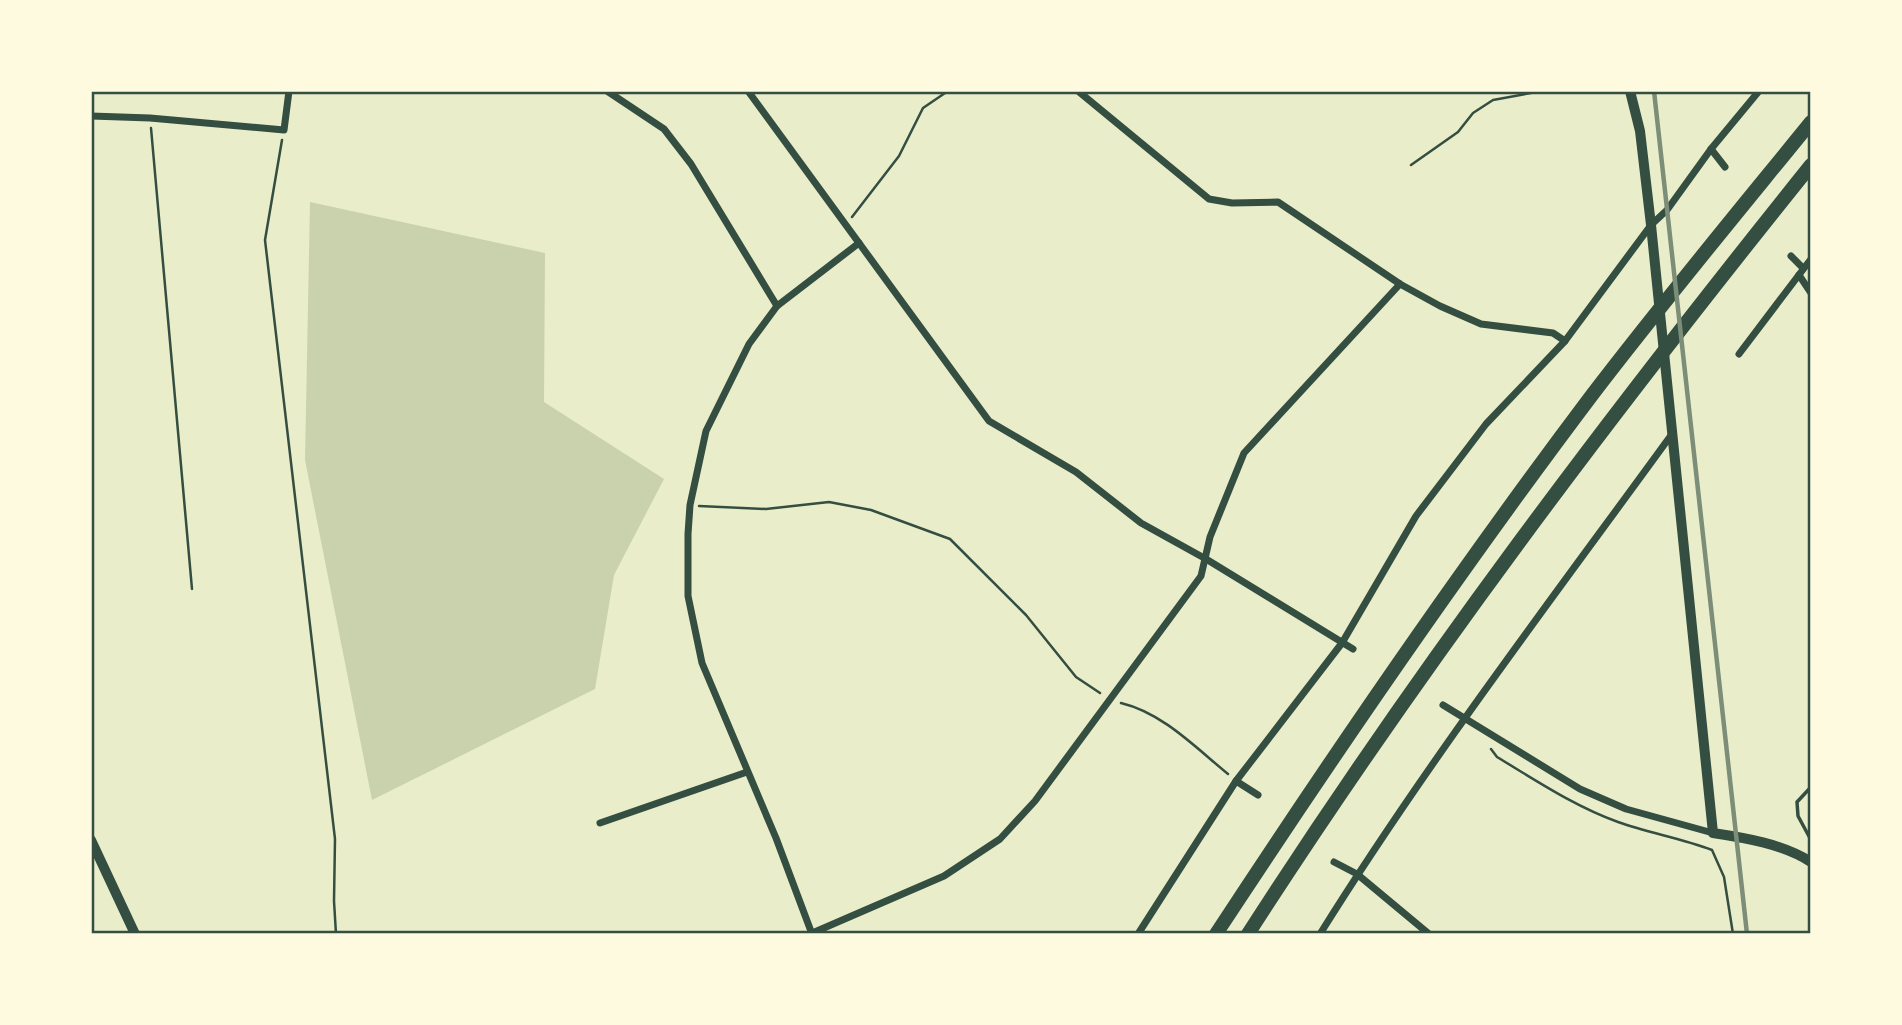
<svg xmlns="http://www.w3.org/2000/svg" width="1902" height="1025" font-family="Mulish,sans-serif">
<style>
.green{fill:#cad2ad}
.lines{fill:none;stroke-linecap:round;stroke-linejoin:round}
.path{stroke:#344e41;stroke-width:2.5}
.service{stroke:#344e41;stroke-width:3.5}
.minor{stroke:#344e41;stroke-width:7}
.tertiary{stroke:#344e41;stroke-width:10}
.motorway{stroke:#344e41;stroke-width:14}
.rail{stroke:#7c8e77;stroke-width:4.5}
.neatline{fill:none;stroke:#344e41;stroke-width:2.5}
</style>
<rect width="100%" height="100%" fill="#e9edc9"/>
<polygon class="green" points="310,202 545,253 544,402 664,479 614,575 595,689 372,800 305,460"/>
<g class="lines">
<g class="path">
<polyline points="151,128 192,589"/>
<polyline points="282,140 265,240 335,839 334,901 336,934"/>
<polyline points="1411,165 1458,132 1473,113 1493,100 1542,91"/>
<polyline points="852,217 899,156 923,108 948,91"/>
<polyline points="699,506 766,509 829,502 871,510 950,539 1026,615 1076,677 1100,693"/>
<path d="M1121,703C1163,713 1196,748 1228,774"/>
<path d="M1491,749L1497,757C1537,781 1574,806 1618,822C1648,833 1681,838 1712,850L1724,877L1733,934"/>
</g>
<polyline class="service" points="1811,787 1797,802 1798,816 1811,840"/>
<g class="minor">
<polyline points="607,91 664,129 691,164 777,306"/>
<polyline points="748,91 989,421 1076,472 1141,523 1206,559 1353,649"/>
<polyline points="1078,91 1209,199 1232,203 1278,202 1400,284 1440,306 1481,324 1553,333 1565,341"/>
<polyline points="91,116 150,118 284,130 289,91"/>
<polyline points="1711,149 1725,167"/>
<polyline points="1791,256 1803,268"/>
<polyline points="1799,275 1811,293"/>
<polyline points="1739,354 1811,259"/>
<polyline points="1443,705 1580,789 1626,809 1713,833"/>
<polyline points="1236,781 1258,795"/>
<polyline points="600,823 747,772"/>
<polyline points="1334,862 1357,874 1429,934"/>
<polyline points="810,934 944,876 1000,839 1035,801 1201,576 1210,537 1244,453 1400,284"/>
<polyline points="812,934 776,838 702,663 688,596 688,534 690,505 706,431 749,344 777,306 859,243"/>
<polyline points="1138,934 1236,781 1342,643 1416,516 1486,424 1565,341 1651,225 1667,210 1711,149 1759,91"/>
<path d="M1320,934C1428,761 1552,599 1672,434"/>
</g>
<g class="tertiary">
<path d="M1630,91L1640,131L1651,225L1713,833C1746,838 1783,844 1811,862"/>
<polyline points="91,840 135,934"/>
</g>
<g class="motorway">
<path d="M1216,934C1336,751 1460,570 1592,395C1663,302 1737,213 1811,122"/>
<path d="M1248,934C1421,665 1611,414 1811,165"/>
</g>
<polyline class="rail" points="1654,91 1747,934"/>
</g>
<rect width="1902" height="1025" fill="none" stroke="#fefae0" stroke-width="186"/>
<rect x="93" y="93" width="1716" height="839" class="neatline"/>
</svg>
